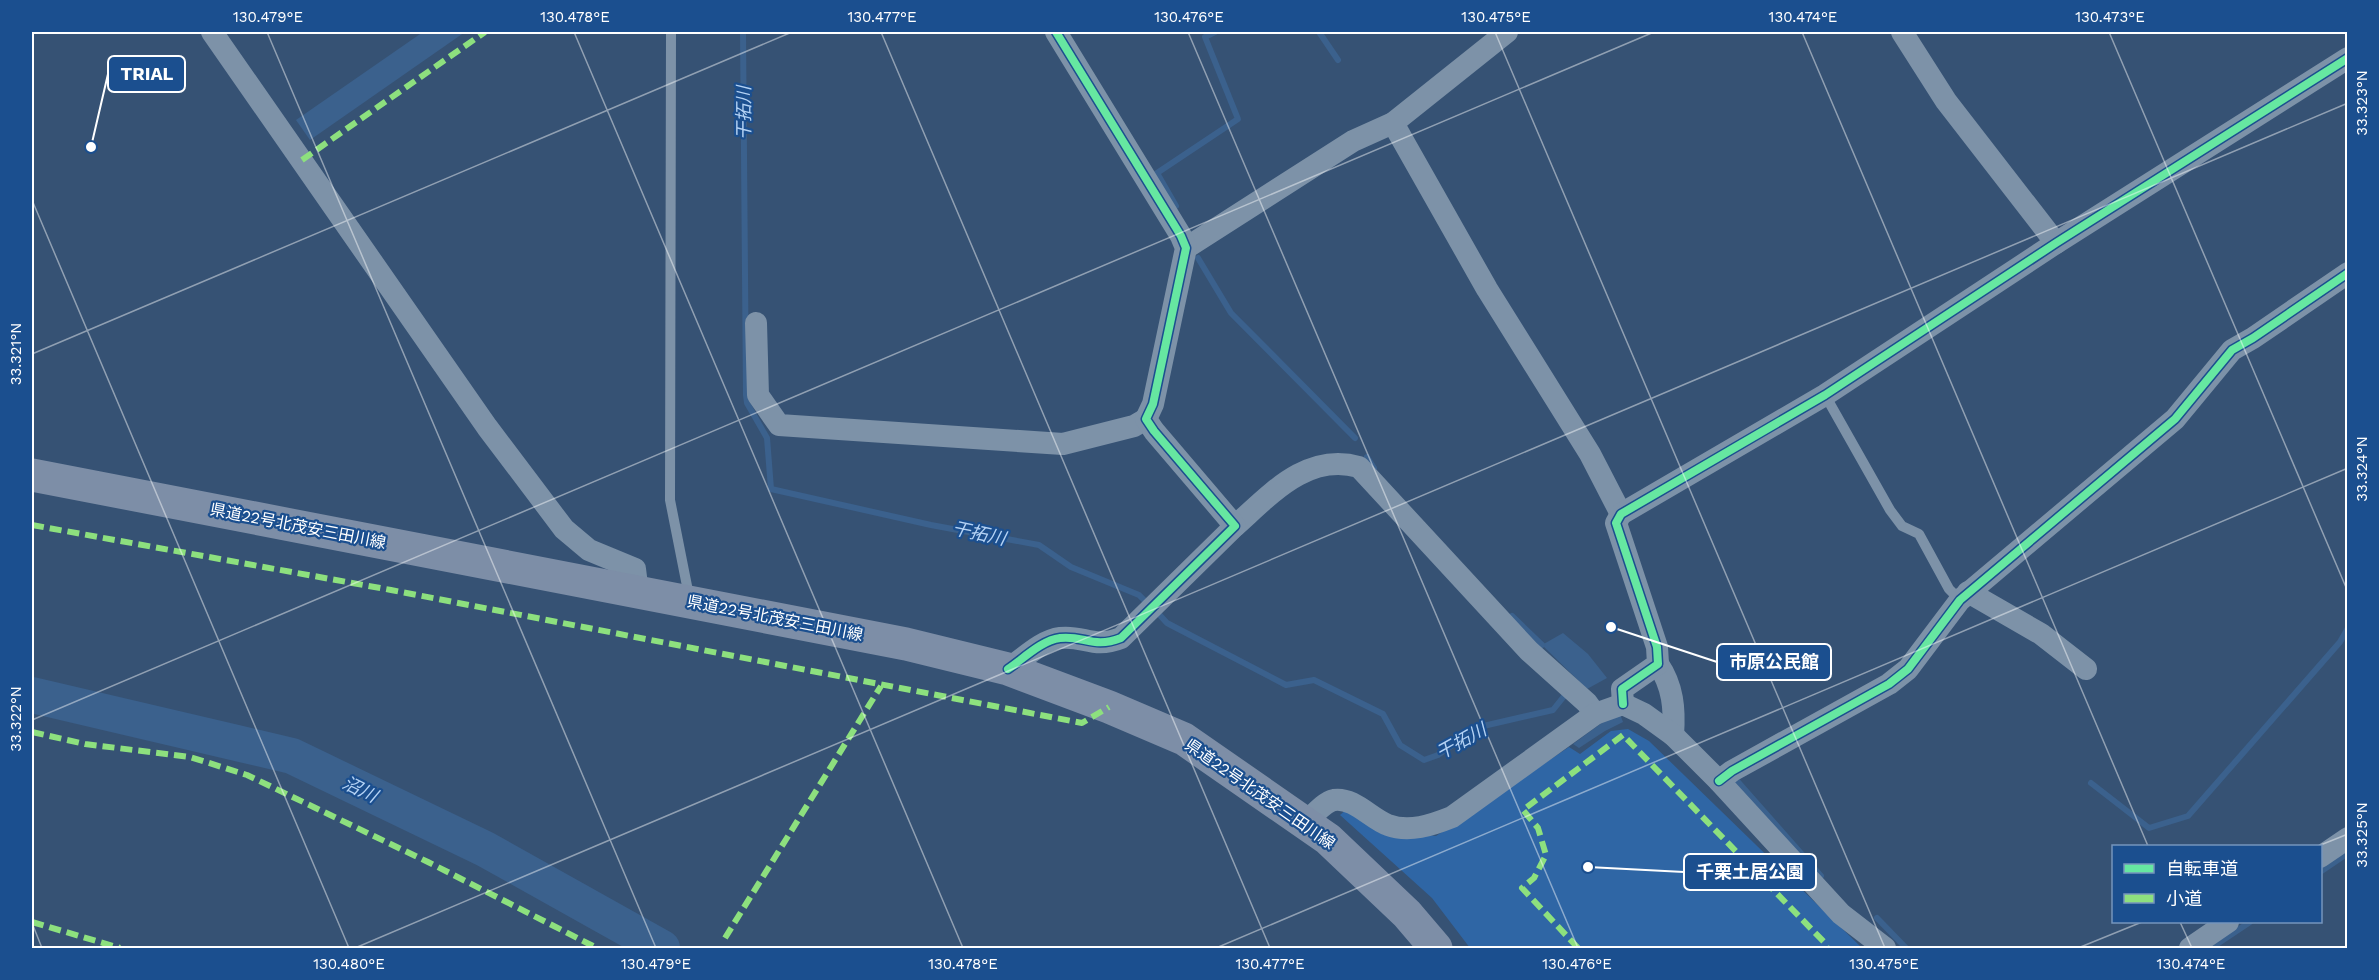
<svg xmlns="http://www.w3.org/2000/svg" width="2379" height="980" font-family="'Work Sans','Noto Sans JP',sans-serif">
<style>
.green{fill:#2f66a5}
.water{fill:#3b618d}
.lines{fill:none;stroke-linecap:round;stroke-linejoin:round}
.stream{stroke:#3b618d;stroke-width:6}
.river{stroke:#3b618d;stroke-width:36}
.lane{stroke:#7d92a8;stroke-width:10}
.street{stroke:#7d92a8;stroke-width:22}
.primary{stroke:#7d8ea7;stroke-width:33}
.quiet{stroke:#8de07e;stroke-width:6;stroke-dasharray:12 6;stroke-linecap:butt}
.cycleway-casing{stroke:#1b4f8f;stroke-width:11}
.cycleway{stroke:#66e7a1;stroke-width:8}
.ticks{fill:none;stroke:#fff;stroke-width:1.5;stroke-opacity:0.45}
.labels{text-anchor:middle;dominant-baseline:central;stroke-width:4.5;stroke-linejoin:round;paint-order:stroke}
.street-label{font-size:16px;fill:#fff;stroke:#1b4f8f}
.water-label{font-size:18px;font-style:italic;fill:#b5d3f5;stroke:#1b4f8f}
.leader{fill:none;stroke:#fff;stroke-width:2}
.callout-dot{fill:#fff;stroke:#1b4f8f;stroke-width:2}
.callout{fill:#1b4f8f;stroke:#fff;stroke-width:2}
.callout-label{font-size:18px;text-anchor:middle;font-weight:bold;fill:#fff}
.neatline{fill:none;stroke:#fff;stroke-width:2}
.ticks-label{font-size:15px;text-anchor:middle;fill:#fff}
</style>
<rect width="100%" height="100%" fill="#365274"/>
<polygon class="green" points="1628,729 1649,741 1862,948 1470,948 1432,898 1340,815 1348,808 1386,829 1436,836 1569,747 1580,754 1611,731"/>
<g class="water">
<polygon points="423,32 465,32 310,140 296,120"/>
<polygon points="1563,633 1588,654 1607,678 1587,689 1542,645"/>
<polygon points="1620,714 1623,722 1605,731 1579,748 1573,744 1603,722"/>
</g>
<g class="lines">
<g class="stream">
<polyline points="743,32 746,395 747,403 767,438 771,489 931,525 1039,545 1071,567 1139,595 1148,604"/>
<polyline points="1319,32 1338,60"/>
<polyline points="1176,206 1157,173 1238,119 1205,37 1215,32"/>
<polyline points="1198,258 1231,313 1355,438"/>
<polyline points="1367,457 1374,468"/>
<polyline points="1156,611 1167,623 1286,685 1314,680 1383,714 1400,745 1424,760 1438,755 1479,727 1553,710 1565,695"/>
<polyline points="1512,616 1542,645"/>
<polyline points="1738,782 1821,876"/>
<polyline points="2091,783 2149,828 2188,816 2340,642 2348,628"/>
<polyline points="2320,872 2348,853"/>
<polyline points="1877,918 1906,948"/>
<polyline points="2211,948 2250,922"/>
</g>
<polyline class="river" points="32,695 292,756 485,849 662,948"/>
<g class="lane">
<polyline points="671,32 670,500 689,596"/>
<polyline points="1825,395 1890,510 1902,526 1919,534 1949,589 1960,600"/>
</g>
<g class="street">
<polyline points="212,32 487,427 564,529 589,550 635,569 638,593"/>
<polyline points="1902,32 1946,101 2056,243"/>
<polyline points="1393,123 1487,289 1590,454 1621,514"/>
<polyline points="1186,248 1353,141 1393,123 1507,32"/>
<polyline points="756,323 758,395 779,425 1063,444 1134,426 1146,419"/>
<path d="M1235,526C1270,495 1307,452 1359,467L1529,651L1587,703L1595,714"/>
<polyline points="1968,592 2041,634 2086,669"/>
<path d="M1658,664C1673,686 1675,709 1673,735"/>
<path d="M1008,669C1023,659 1042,640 1060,638C1084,635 1093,649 1121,638L1235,526L1154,431L1146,419L1153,404L1186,248L1181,236L1056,32"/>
<polyline points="1623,704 1622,689 1658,664 1657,647 1616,523 1621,514 1825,395 2056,243 2348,58"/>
<polyline points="1719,781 1732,771 1889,684 1908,669 1960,600 2175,419 2232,350 2253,338 2348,273"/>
<path d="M1305,823C1313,816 1324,802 1334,800C1354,797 1371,819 1388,825C1409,833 1432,825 1452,817L1595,714L1623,704L1644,714L1673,735L1719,781L1841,914L1885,948"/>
<polyline points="2320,857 2348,838"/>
<polyline points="2190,948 2228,922"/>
</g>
<polyline class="primary" points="32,475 906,644 1008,669 1109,707 1184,739 1328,839 1407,914 1436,948"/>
<g class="quiet">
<polyline points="302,160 485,32"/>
<polyline points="32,525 391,590 1082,723 1109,707"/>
<polyline points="32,732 85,744 190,757 247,775 428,862 597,948"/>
<polyline points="32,922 120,948"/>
<polyline points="725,938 881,686"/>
<polyline points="1578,948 1522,888 1534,878 1546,855 1538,828 1523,810 1623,735 1824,942 1827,948"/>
</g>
<defs>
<g id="cycleway">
<path d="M1008,669C1023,659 1042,640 1060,638C1084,635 1093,649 1121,638L1235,526L1154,431L1146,419L1153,404L1186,248L1181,236L1056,32"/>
<polyline points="1623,704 1622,689 1658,664 1657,647 1616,523 1621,514 1825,395 2056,243 2348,58"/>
<polyline points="1719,781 1732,771 1889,684 1908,669 1960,600 2175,419 2232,350 2253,338 2348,273"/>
</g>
</defs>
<use href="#cycleway" class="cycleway-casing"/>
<use href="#cycleway" class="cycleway"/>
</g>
<path class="ticks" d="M267,32L656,948M574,32L963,948M881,32L1270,948M1188,32L1578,948M1495,32L1885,948M1802,32L2148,846M2109,32L2348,592M32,200L349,948M32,354L792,32M32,720L1654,32M2318,846L2348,834M2180,922L2192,948M32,923L42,948M355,948L2348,103M1216,948L2348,468M2078,948L2142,922"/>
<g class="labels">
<g class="street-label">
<text transform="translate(298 526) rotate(11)">県道22号北茂安三田川線</text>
<text transform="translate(775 618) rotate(11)">県道22号北茂安三田川線</text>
<text transform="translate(1260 794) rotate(35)">県道22号北茂安三田川線</text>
</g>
<g class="water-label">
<text transform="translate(743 113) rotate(-90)">干拓川</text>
<text transform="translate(979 533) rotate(12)">干拓川</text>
<text transform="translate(1461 741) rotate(-29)">干拓川</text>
<text transform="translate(360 789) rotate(26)">沼川</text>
</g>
</g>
<path class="leader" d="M91 147L108 74M1611 627L1717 662M1588 867L1684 872"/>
<g class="callout-dot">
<circle cx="91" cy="147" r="6"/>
<circle cx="1611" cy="627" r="6"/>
<circle cx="1588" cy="867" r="6"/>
</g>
<g class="callout">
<rect x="108" y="56" width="77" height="36" rx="6"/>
<rect x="1717" y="644" width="114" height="36" rx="6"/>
<rect x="1684" y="854" width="132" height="36" rx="6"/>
</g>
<g class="callout-label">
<text x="147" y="80">TRIAL</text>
<text x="1774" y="668">市原公民館</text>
<text x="1750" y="878">千栗土居公園</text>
</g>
<rect width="2379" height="980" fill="none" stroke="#1b4f8f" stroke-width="66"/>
<rect x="2112" y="845" width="210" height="78" fill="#1b4f8f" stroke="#7695bc" stroke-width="1.5"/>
<rect x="2124" y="864" width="30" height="9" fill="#66e7a1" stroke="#7695bc" stroke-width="1.5"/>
<text x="2166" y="875" font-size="18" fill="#ffffff">自転車道</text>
<rect x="2124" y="894" width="30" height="9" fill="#8de07e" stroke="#7695bc" stroke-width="1.5"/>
<text x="2166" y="905" font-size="18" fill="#ffffff">小道</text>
<rect x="33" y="33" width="2313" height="914" class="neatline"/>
<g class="ticks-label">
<text x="268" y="22">130.479°E</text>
<text x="575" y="22">130.478°E</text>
<text x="882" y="22">130.477°E</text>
<text x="1189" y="22">130.476°E</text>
<text x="1496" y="22">130.475°E</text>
<text x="1803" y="22">130.474°E</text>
<text x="2110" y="22">130.473°E</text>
<text transform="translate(2362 103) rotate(-90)" y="5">33.323°N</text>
<text transform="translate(16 354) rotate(-90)" y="5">33.321°N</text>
<text transform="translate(2362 469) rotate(-90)" y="5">33.324°N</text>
<text transform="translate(16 719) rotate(-90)" y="5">33.322°N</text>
<text transform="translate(2362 835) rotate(-90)" y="5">33.325°N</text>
<text x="349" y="969">130.480°E</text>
<text x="656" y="969">130.479°E</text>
<text x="963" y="969">130.478°E</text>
<text x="1270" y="969">130.477°E</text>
<text x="1577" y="969">130.476°E</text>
<text x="1884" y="969">130.475°E</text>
<text x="2191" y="969">130.474°E</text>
</g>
</svg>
